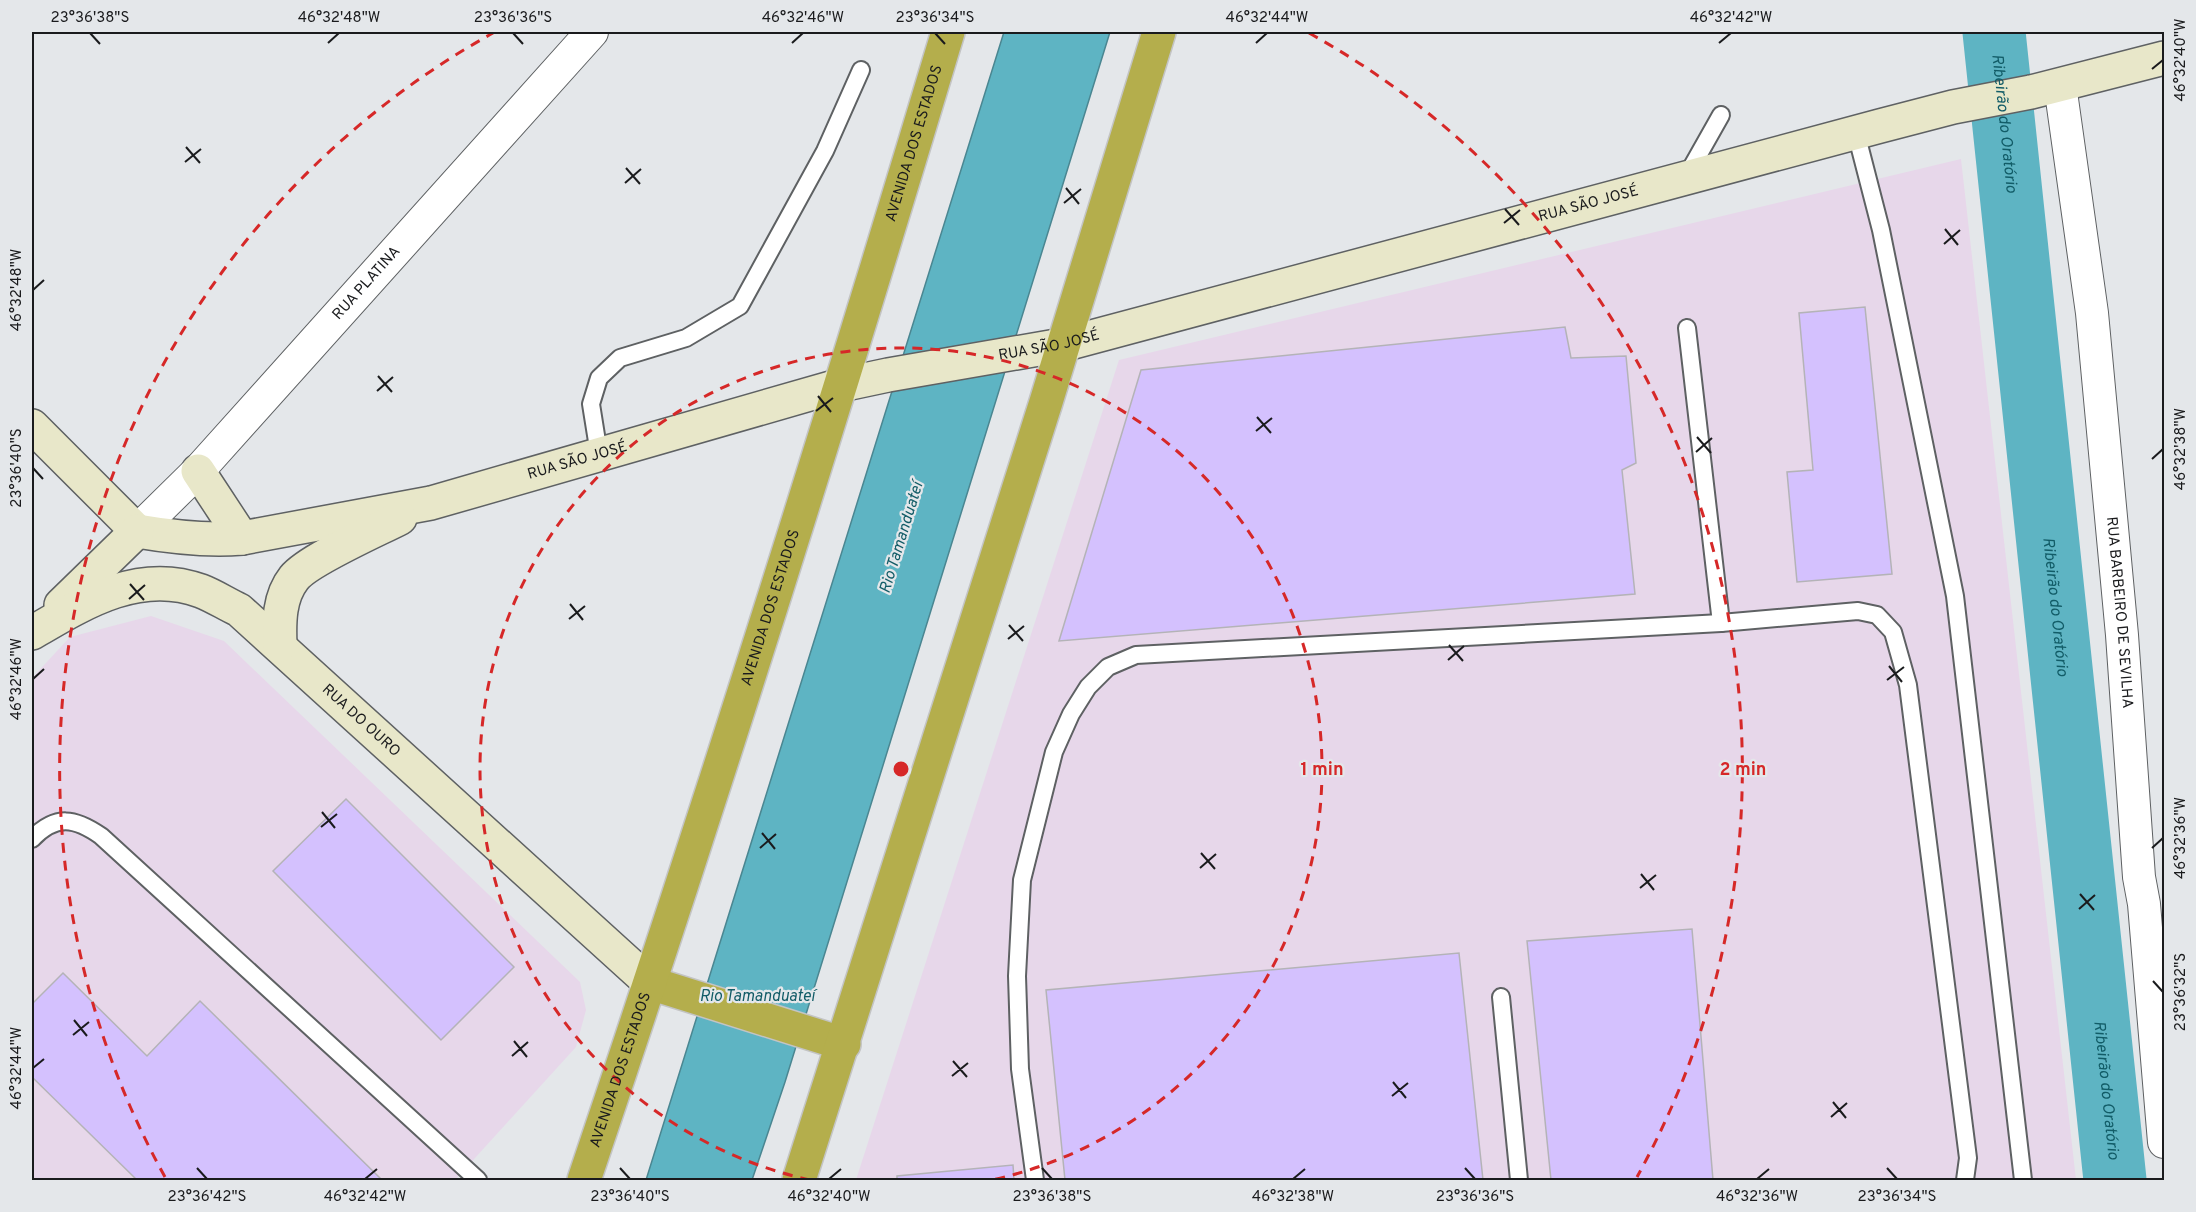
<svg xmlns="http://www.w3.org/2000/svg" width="2196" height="1212" font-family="Overpass,sans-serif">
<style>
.industrial{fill:#e7d7ea}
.water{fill:#5eb4c3;stroke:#4a8691;stroke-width:1.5}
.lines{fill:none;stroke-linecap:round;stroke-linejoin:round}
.river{stroke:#5eb4c3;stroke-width:63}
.building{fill:#d4c1fe;stroke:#b4b3b7;stroke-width:1.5}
.lane-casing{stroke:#5e6163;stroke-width:20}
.street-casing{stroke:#5e6163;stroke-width:34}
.secondary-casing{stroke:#5e6163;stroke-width:36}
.highway-casing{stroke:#c3c4c4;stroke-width:36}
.lane{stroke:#fff;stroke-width:16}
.street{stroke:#fff;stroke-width:32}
.secondary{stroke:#e8e7c9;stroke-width:33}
.highway{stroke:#b4ae4c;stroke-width:33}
.ticks{fill:none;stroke:#1a1b1d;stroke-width:2}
.ring{fill:none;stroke:#d62828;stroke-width:3;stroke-dasharray:10 8}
.labels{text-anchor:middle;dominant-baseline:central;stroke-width:4.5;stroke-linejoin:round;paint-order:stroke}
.street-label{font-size:15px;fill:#1a1b1d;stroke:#e4e7ea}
.water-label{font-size:16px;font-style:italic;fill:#125c67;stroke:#e4e7ea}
.centre{fill:#d62828;stroke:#e4e7ea;stroke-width:3}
.ring-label{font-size:18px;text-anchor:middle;font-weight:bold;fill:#d62828;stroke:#e4e7ea;stroke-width:4.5;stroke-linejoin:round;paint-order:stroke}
.neatline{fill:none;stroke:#1a1b1d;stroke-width:2}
.ticks-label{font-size:15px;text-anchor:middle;fill:#1a1b1d}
</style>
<rect width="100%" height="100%" fill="#e4e7ea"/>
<g class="industrial">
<polygon points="1961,159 2076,1180 856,1180 1119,360"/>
<polygon points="151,616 224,641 580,982 586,1010 576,1047 455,1180 32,1180 32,678 70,637"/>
</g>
<polygon class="water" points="1004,32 1110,32 785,1082 752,1180 646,1180"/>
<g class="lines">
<path class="river" id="s1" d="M1994,32L2115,1180"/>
</g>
<g class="building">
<polygon points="1865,307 1892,574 1797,582 1787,472 1813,470 1799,313"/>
<polygon points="1565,327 1571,358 1626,356 1636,463 1622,470 1635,594 1059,641 1141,370"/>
<polygon points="346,799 514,967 441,1040 273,871"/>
<polygon points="1692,929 1713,1180 1551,1180 1527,941"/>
<polygon points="1459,953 1483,1180 1065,1180 1046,990"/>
<polygon points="63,973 147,1056 200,1001 382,1180 137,1180 32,1077 32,1004"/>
<polygon points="1013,1165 1014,1180 897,1180 897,1176"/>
</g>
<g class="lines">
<defs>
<g id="lane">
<polyline points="1856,133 1881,230 1955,596 2023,1180"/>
<polyline points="1686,177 1721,115"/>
<polyline points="1687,328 1721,623"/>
<polyline points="599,454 591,404 599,378 620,358 686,338 740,306 825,151 861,70"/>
<path d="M32,839C56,814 75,818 101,836L478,1180"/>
<polyline points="1501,997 1519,1180"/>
<polyline points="1035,1180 1020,1069 1017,976 1022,880 1054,752 1071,714 1088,687 1108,667 1136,655 1721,623 1858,611 1877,615 1893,632 1908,685 1968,1158 1965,1180"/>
</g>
<g id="street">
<path id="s2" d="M2060,85L2092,313L2122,635L2139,877L2144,904L2164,1142"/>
<path id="s3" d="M137,531L198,471L592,32"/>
</g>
<g id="secondary">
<polyline points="32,426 137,531"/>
<polyline points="198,471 242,538"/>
<path id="s4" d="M137,531C172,537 206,541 242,538L431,503L841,385L888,375L1062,345L1880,126L1953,107L2031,92L2164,58"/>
<polyline points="61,605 137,531"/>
<path id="s5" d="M32,633C83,603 139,568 201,591C214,596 226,604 239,610L650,983"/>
<path d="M280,645C279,622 279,597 294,578C308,560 377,530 400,518"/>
</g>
<g id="highway">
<polyline points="650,983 844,1044"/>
<path id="s6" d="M584,1180C712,800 833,416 948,32"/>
<polyline points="799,1180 1046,402 1159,32"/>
</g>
</defs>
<use href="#lane" class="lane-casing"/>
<use href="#street" class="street-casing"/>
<use href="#secondary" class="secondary-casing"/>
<use href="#highway" class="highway-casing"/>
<use href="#lane" class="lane"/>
<use href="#street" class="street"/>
<use href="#secondary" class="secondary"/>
<use href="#highway" class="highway"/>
</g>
<path class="ticks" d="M90,33L100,44M513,33L523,44M935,33L945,44M328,43L339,33M792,43L803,33M1256,43L1267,33M1719,43L1731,33M2152,69L2163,60M186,147L200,163M185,162L201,149M626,168L640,184M625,183L641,169M1066,188L1079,204M1064,203L1081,189M1505,209L1519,225M1504,223L1520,210M1945,229L1958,245M1944,244L1960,230M33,290L44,280M378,376L392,392M377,391L393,377M818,396L831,412M816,411L833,398M1257,417L1271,433M1256,431L1272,418M1697,437L1711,453M1696,452L1712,438M2152,459L2163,449M33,468L43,479M130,584L144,600M129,599L145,585M570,604L583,620M569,619L585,606M1009,625L1023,641M1008,639L1024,626M1449,645L1463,661M1448,660L1464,646M1889,666L1902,682M33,679L44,669M1887,680L1904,667M322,812L335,828M321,827L337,814M762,833L775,849M760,848L776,834M2152,848L2163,838M1201,853L1215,869M1200,868L1216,854M1641,874L1654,890M1640,888L1656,875M2080,894L2094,910M2079,909L2095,895M2153,981L2163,992M74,1020L87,1036M73,1035L89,1022M514,1041L527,1057M512,1056L528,1042M953,1061L967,1077M33,1068L44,1059M952,1076L968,1063M1393,1082L1406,1098M1392,1096L1408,1083M1833,1102L1846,1118M1831,1117L1847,1103M197,1168L207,1179M620,1168L630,1179M1042,1168L1052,1179M1465,1168L1475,1179M1887,1168L1897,1179M365,1179L377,1169M829,1179L841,1169M1293,1179L1305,1169M1757,1179L1769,1169"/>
<g class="ring">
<path d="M810 1180A421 421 0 1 1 992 1180"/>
<path d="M165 1177A842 842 0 0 1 493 33M1309 33A842 842 0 0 1 1637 1177"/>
</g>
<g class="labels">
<g class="street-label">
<text stroke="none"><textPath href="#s6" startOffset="1088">AVENIDA DOS ESTADOS</textPath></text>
<text stroke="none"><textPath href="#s4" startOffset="1494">RUA SÃO JOSÉ</textPath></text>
<text stroke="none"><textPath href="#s3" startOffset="338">RUA PLATINA</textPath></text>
<text stroke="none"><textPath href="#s4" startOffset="936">RUA SÃO JOSÉ</textPath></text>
<text stroke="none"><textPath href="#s4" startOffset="450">RUA SÃO JOSÉ</textPath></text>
<text stroke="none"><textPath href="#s6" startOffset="602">AVENIDA DOS ESTADOS</textPath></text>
<text stroke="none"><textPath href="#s2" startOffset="531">RUA BARBEIRO DE SEVILHA</textPath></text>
<text stroke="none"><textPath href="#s5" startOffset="388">RUA DO OURO</textPath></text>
<text stroke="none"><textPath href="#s6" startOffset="116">AVENIDA DOS ESTADOS</textPath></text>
</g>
<g class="water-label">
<text stroke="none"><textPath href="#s1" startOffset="92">Ribeirão do Oratório</textPath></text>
<text transform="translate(902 538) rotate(-73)">Rio Tamanduateí</text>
<text stroke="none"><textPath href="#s1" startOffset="578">Ribeirão do Oratório</textPath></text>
<text x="757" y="997">Rio Tamanduateí</text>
<text stroke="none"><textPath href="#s1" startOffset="1064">Ribeirão do Oratório</textPath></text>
</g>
</g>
<circle cx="901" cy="769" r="9" class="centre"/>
<g class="ring-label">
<text x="1322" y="775">1 min</text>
<text x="1743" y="775">2 min</text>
</g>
<rect width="2196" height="1212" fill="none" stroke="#e4e7ea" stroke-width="66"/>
<rect x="33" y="33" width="2130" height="1146" class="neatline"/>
<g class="ticks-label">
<text x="90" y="22">23°36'38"S</text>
<text x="339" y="22">46°32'48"W</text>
<text x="513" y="22">23°36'36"S</text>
<text x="803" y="22">46°32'46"W</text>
<text x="935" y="22">23°36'34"S</text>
<text x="1267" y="22">46°32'44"W</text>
<text x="1731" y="22">46°32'42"W</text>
<text transform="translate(2180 60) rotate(-90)" y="5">46°32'40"W</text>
<text transform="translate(16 290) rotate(-90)" y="5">46°32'48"W</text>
<text transform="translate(2180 449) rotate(-90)" y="5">46°32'38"W</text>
<text transform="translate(16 468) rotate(-90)" y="5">23°36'40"S</text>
<text transform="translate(16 679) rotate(-90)" y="5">46°32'46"W</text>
<text transform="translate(2180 838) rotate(-90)" y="5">46°32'36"W</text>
<text transform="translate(2180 992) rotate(-90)" y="5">23°36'32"S</text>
<text transform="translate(16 1068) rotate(-90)" y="5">46°32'44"W</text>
<text x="207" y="1201">23°36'42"S</text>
<text x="365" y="1201">46°32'42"W</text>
<text x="630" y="1201">23°36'40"S</text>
<text x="829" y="1201">46°32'40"W</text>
<text x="1052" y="1201">23°36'38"S</text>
<text x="1293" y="1201">46°32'38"W</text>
<text x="1475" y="1201">23°36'36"S</text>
<text x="1757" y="1201">46°32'36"W</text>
<text x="1897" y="1201">23°36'34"S</text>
</g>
</svg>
